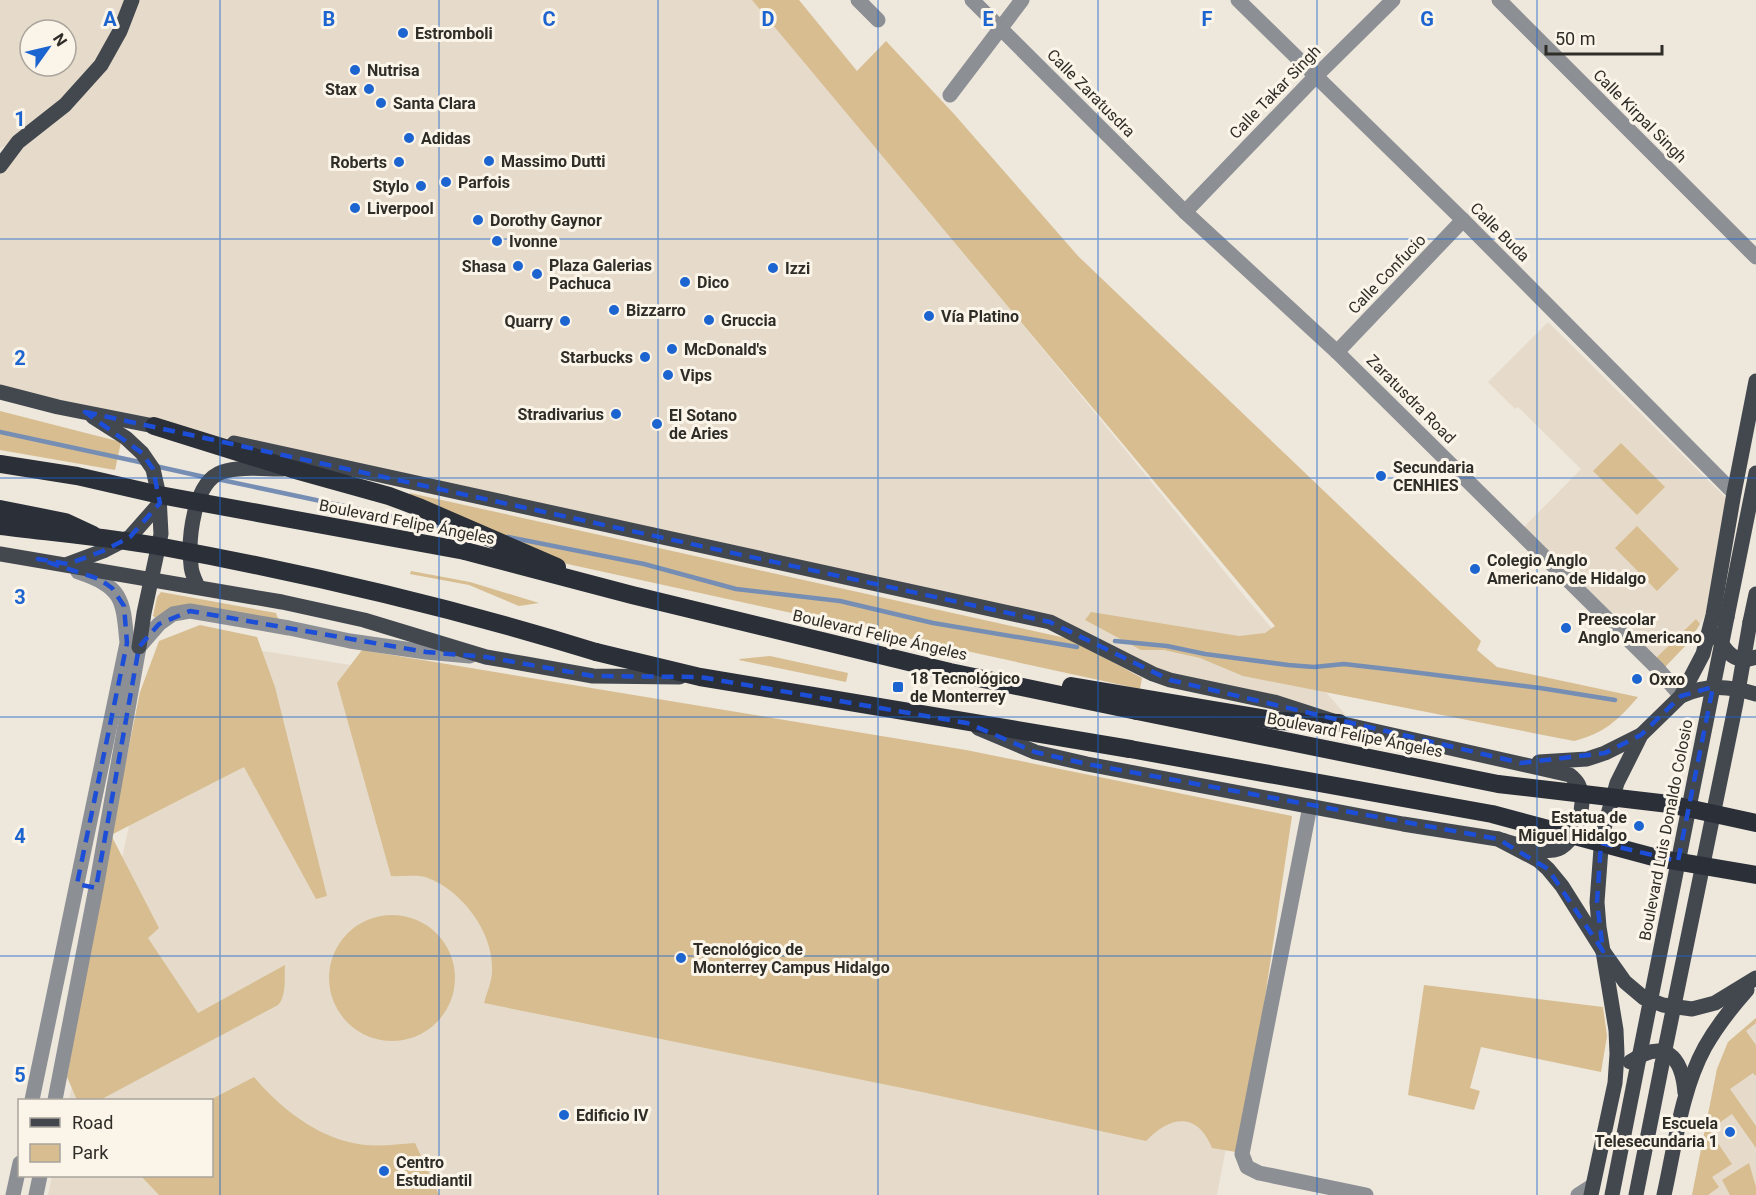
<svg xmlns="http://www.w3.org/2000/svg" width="1756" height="1195" font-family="Roboto,sans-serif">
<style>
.built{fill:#e6dbca;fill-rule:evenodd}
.green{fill:#d7bd90}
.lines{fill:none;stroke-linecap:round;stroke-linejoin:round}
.stream{stroke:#768eb4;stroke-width:4.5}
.minor{stroke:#8c8f94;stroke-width:15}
.major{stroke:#43484f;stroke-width:15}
.highway{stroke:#2a2f38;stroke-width:18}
.major-bridge{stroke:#43484f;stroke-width:15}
.highway-bridge{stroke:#2a2f38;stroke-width:18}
.marked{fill:none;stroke:#1d4ed8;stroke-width:4.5;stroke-dasharray:12 8;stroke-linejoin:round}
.grid{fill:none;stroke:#1c64cf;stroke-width:1.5;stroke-opacity:0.55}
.poi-dot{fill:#1c64cf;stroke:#fbf4e9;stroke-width:2}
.labels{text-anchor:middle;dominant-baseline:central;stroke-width:6;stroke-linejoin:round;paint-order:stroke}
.poi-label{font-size:16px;font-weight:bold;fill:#2f2d28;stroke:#fbf4e9;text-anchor:start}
.street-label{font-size:16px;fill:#2f2d28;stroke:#fbf4e9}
.grid-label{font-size:20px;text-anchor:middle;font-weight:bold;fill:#1c64cf;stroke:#fbf4e9;stroke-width:6;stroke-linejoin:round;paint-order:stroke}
</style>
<rect width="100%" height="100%" fill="#eee7dc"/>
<g class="built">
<path d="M0,0H758L1246,598L1355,726L1170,680L1050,622L0,392V166L16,143L0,148ZM30,30H66V66H30Z"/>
<polygon points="1548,322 1726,498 1708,611 1688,643 1665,667 1523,528 1581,469 1518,407 1515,409 1488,382"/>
<polygon points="188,639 1290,816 1217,1195 48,1195 52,1176 212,1176 212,1100 69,1100 166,657"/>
<polygon points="1756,1018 1756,1195 1692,1195 1717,1069 1728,1042"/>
</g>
<g class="green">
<path d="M752,0H799L857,71L886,41L954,114L1078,256L1481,641L1477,650L1497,667L1638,697C1618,720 1605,733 1574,741L1243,676L1200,658L1164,650H1141L1085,620L1091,612L1239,636L1265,633L1275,626Z"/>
<polygon points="0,411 121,442 115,470 0,450"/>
<polygon points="1621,443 1665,487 1637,515 1593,471"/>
<polygon points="410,493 1070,639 1142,678 1140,689 563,563 408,497"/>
<polygon points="1637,526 1679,569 1657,591 1615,548"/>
<polygon points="411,571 470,582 539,603 519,606 469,585 410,574"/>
<polygon points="161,592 276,613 279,621 201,607 157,619 153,616 157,597"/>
<polygon points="1696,619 1700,624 1688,643 1665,667 1656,658"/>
<path d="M200,625L257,637L275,687L327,896L316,899L244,767L111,835L159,928L148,938L198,1013L285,965C284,977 287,996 278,1005L100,1100H77L67,1077L111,835L140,692L159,641Z"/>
<path d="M362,650L966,750L1292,816L1242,1153L1212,1148C1197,1111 1170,1116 1146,1141L922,1092L484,1003C487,992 493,979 492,967C492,931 462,891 428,878C418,874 402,877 391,876L337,683Z"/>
<polygon points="770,656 848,673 846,682 739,660 740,659"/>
<circle cx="392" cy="978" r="63"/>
<polygon points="1424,985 1603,1007 1607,1036 1601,1072 1481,1047 1470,1088 1480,1091 1474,1110 1408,1095"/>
<polygon points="1756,1018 1756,1023 1746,1031 1756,1045 1756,1076 1753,1073 1730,1089 1756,1126 1756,1148 1732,1114 1709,1130 1732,1164 1712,1177 1719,1187 1708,1195 1692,1195 1717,1069 1728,1042"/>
<path d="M254,1077C278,1105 309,1131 345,1141C367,1148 392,1145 415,1143L439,1195H159L141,1176H212V1100H210Z"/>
<polygon points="1749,1163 1756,1187 1756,1195 1730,1195 1722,1180"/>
</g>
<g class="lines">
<g class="stream">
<polyline points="0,432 144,463"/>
<polyline points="155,466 209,478"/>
<polyline points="217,479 443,527"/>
<polyline points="508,537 644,564 736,589 840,601 933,623 1077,647"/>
<polyline points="1115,641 1167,646 1205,654 1288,665 1314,667 1344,664 1396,670 1540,688 1615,700"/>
</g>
<g class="minor">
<polyline points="858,0 878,20"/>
<polyline points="972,0 1185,212 1337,352 1657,668 1681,696"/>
<polyline points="1238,0 1463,220 1734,493"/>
<polyline points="1499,0 1756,257"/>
<polyline points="950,95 1022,0"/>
<polyline points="1185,212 1315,77 1393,0"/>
<polyline points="1337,352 1463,220"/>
<polyline points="1310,806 1242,1154 1247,1167 1259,1173 1366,1195"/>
<path d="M32,1100L127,643C123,599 123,587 78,572"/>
<polyline points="55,1100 96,888 139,647 159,624 173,614 190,611 289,628 350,641 426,652 470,656"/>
<polyline points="13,1195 20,1163"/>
<polyline points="36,1195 40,1176"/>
<polyline points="1578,1195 1592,1186"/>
</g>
<g class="major">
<polyline points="0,166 18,142 65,105 101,65 120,31 132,0"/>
<polyline points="0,392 58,407 164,428"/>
<polyline points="93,417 126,438 142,453 153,469 159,496 161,534 144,613 139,647"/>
<path d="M234,443L1050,622L1153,674L1170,680L1274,702L1339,723L1570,775C1573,778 1578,782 1579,786C1588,803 1576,847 1554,850C1540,853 1512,843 1498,839"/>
<polyline points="0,554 282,602 364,620 486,657 526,664 593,676 680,677"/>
<polyline points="68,564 103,551 130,537 160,503"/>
<path d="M198,587C195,580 191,573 191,565C188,540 193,482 222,472C240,466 264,469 283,469"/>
<polyline points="1727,617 1756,473"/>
<polyline points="1750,622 1756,594"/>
<path d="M1716,635C1726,652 1735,665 1756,657"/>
<path d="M1681,696C1706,684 1730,686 1756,694"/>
<polyline points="978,728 1035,752 1087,764 1403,824 1498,839 1538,860 1548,869 1562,886 1603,951 1625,982 1644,998 1663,1005 1692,1009 1715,1003 1756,978"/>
<polyline points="1539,762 1587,759 1605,753 1641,735"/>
<path d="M1630,1062C1665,1038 1682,1056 1685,1093"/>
<polyline points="1591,1195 1615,1083 1617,1054 1616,1030 1599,927 1597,902 1602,835 1617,783 1641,735 1681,696 1703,654 1713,615 1734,493 1756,381"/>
<polyline points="1612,1195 1639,1058"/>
<polyline points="1636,1195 1662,1064"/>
<path d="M1664,1195C1675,1146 1681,1091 1705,1047C1717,1026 1731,1008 1747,990"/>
</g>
<g class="highway">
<polyline points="154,426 292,469 389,496 421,508 557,567"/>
<polyline points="0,509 65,522 93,535"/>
<polyline points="465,551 632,595 950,672 1137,711"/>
<polyline points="596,652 700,677 1130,749"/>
<polyline points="1071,686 1278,721 1339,723"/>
</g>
<g class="major-bridge">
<polyline points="1639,1058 1727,617"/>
<polyline points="1662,1064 1736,703 1750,622"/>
</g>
<g class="highway-bridge">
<polyline points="0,464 77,476 160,495 465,551"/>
<path d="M0,526C54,533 109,537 163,547C309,574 454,608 596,652"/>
<polyline points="1137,711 1498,784 1669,804 1756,823"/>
<polyline points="1130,749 1492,814 1657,858 1756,875"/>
</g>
</g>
<path class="marked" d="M85,412L1050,622L1170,680L1521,763L1605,753L1641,735L1681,696L1713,687L1678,861L1601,843L1597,902L1603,951L1548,869L1498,839L1087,764L1035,752L967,723L700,677L593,676L486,657L426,652L190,611L159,624L139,647L96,888L77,884L127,643L124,606L112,588L99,579L38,559L68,564L103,551L130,537L160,503L153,469L142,453Z"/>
<path class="grid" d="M220,0V1195M439,0V1195M658,0V1195M878,0V1195M1098,0V1195M1317,0V1195M1537,0V1195M0,239H1756M0,478H1756M0,717H1756M0,956H1756"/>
<g class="poi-dot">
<circle cx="403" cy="33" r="6"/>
<circle cx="355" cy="70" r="6"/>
<circle cx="369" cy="89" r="6"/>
<circle cx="381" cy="103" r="6"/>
<circle cx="409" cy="138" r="6"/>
<circle cx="489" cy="161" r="6"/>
<circle cx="399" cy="162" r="6"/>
<circle cx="446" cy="182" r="6"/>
<circle cx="421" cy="186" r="6"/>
<circle cx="355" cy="208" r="6"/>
<circle cx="478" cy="220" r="6"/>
<circle cx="497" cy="241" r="6"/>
<circle cx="518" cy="266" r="6"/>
<circle cx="773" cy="268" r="6"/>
<circle cx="537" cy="274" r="6"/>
<circle cx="685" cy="282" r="6"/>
<circle cx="614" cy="310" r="6"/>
<circle cx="929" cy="316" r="6"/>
<circle cx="709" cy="320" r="6"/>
<circle cx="565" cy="321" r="6"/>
<circle cx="672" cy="349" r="6"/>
<circle cx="645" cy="357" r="6"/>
<circle cx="668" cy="375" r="6"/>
<circle cx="616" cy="414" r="6"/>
<circle cx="657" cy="424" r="6"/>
<circle cx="1381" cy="476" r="6"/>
<circle cx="1475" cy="569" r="6"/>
<circle cx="1566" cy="628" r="6"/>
<circle cx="1637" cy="679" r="6"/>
<rect x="892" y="681" width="12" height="12" rx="3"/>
<circle cx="1639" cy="826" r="6"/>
<circle cx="681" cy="958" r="6"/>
<circle cx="564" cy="1115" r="6"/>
<circle cx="1730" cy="1132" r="6"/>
<circle cx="384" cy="1171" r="6"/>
</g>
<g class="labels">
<g class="poi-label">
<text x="415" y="33">Estromboli</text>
<text x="367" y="70">Nutrisa</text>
<text x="357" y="89" text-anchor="end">Stax</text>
<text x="393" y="103">Santa Clara</text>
<text x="421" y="138">Adidas</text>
<text x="501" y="161">Massimo Dutti</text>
<text x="387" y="162" text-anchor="end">Roberts</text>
<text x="458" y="182">Parfois</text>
<text x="409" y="186" text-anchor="end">Stylo</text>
<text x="367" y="208">Liverpool</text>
<text x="490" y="220">Dorothy Gaynor</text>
<text x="509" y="241">Ivonne</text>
<text x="549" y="265">Plaza Galerias<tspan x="549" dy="18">Pachuca</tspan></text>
<text x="506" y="266" text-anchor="end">Shasa</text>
<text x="785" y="268">Izzi</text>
<text x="697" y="282">Dico</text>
<text x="626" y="310">Bizzarro</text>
<text x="941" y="316">Vía Platino</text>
<text x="721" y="320">Gruccia</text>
<text x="553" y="321" text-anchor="end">Quarry</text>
<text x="684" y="349">McDonald's</text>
<text x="633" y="357" text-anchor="end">Starbucks</text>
<text x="680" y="375">Vips</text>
<text x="604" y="414" text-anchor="end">Stradivarius</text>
<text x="669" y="415">El Sotano<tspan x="669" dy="18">de Aries</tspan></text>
<text x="1393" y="467">Secundaria<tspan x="1393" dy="18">CENHIES</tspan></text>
<text x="1487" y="560">Colegio Anglo<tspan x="1487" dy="18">Americano de Hidalgo</tspan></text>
<text x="1578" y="619">Preescolar<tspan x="1578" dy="18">Anglo Americano</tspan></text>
<text x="910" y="678">18 Tecnológico<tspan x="910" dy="18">de Monterrey</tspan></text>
<text x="1649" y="679">Oxxo</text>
<text x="1627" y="817" text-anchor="end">Estatua de<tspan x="1627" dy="18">Miguel Hidalgo</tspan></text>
<text x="693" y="949">Tecnológico de<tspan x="693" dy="18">Monterrey Campus Hidalgo</tspan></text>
<text x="576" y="1115">Edificio IV</text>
<text x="1718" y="1123" text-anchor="end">Escuela<tspan x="1718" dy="18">Telesecundaria 1</tspan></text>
<text x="396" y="1162">Centro<tspan x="396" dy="18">Estudiantil</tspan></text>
</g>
<g class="street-label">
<text transform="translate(1275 92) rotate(-46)">Calle Takar Singh</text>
<text transform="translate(1091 93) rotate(45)">Calle Zaratusdra</text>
<text transform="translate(1640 116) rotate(45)">Calle Kirpal Singh</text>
<text transform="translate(1500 232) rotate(45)">Calle Buda</text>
<text transform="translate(1387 274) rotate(-46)">Calle Confucio</text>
<text transform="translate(1411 399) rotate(45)">Zaratusdra Road</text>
<text transform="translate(407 522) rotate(11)">Boulevard Felipe Ángeles</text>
<text transform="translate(880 635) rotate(13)">Boulevard Felipe Ángeles</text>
<text transform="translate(1355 735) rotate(11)">Boulevard Felipe Ángeles</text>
<text transform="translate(1666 830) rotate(-79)">Boulevard Luis Donaldo Colosio</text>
</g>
</g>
<g class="grid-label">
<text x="110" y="26">A</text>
<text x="329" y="26">B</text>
<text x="549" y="26">C</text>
<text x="768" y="26">D</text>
<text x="988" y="26">E</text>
<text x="1207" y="26">F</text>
<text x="1427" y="26">G</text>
<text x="20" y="126">1</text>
<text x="20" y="365">2</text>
<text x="20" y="604">3</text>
<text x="20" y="843">4</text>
<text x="20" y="1082">5</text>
</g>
<rect x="18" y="1099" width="195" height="78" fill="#fbf4e9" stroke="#a9a49c" stroke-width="1.5"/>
<rect x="30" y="1118" width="30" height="9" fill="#43484f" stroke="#a9a49c" stroke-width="1.5"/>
<text x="72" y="1129" font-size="18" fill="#2f2d28">Road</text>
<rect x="30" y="1144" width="30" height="18" fill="#d7bd90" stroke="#a9a49c" stroke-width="1.5"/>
<text x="72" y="1159" font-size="18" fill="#2f2d28">Park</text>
<g transform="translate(48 48) rotate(56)"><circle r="28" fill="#fbf4e9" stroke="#a9a49c" stroke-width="1.5"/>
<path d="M0-4.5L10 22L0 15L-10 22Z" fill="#1c64cf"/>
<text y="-9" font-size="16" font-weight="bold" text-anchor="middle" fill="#2f2d28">N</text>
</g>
<path d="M1546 45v9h116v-9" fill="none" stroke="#2f2d28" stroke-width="3"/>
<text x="1555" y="45" font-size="18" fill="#2f2d28" stroke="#fbf4e9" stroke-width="4.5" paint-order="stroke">50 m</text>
</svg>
